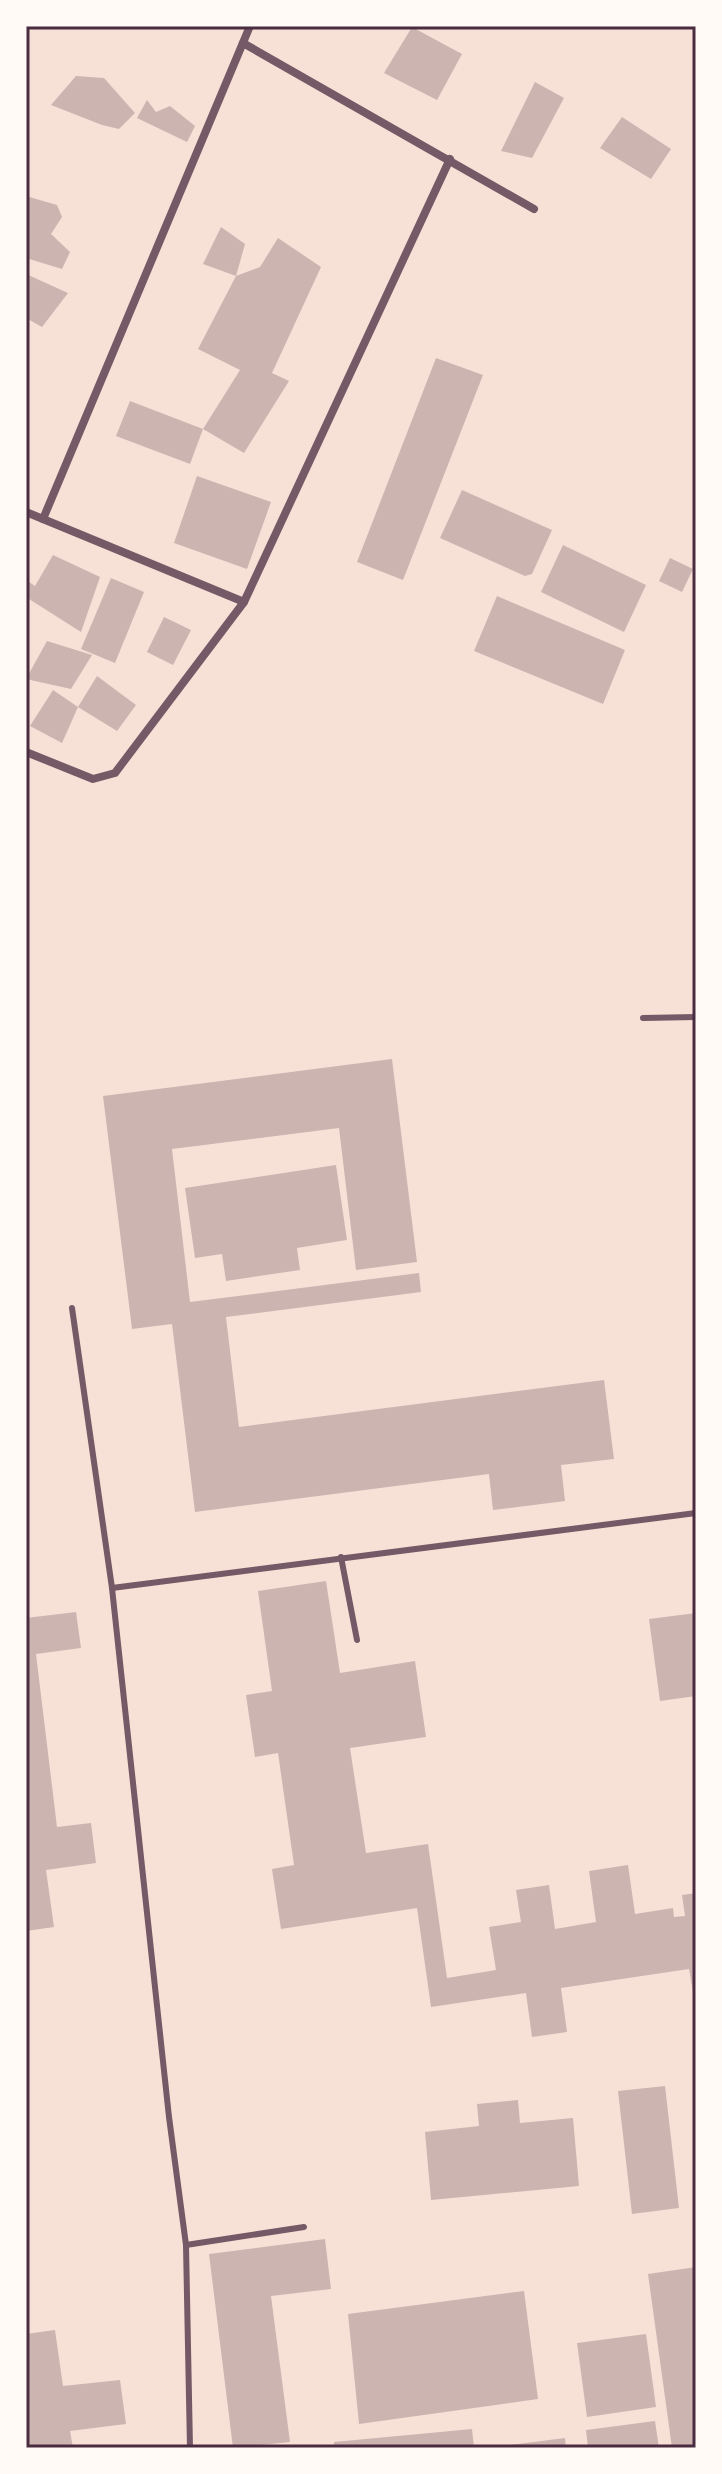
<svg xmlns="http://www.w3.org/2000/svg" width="722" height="2474" font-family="Jost,sans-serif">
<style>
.building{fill:#ccb4b1}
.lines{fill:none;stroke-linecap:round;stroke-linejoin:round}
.service{stroke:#755966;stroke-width:6}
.minor{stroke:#755966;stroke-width:8}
.neatline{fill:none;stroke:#4a2c40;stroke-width:3}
</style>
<rect width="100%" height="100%" fill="#f7e1d7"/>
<g class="building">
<polygon points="412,27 462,54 437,100 384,73"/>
<polygon points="76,76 104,78 135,113 119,129 102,125 51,105"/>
<polygon points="535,82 564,98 532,158 501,151"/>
<polygon points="147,100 156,112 170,106 195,126 187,142 137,118"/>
<polygon points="622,117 671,149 651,179 600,148"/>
<polygon points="26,196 57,205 62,217 51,234 70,252 62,269 26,258"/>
<polygon points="221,227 245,244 236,276 203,264"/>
<polygon points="278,238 321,267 272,373 289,381 244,453 203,429 240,370 198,349 236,276 260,267"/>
<polygon points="26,274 68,293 42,327 26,318"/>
<polygon points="436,358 483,375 403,580 357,562"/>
<polygon points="130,401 203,429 190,464 116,436"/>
<polygon points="197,476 271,502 247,569 174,543"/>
<polygon points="462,490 552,530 532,574 525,576 440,538"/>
<polygon points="563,545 646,585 624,632 541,592"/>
<polygon points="53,555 100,577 81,632 29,599 26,602 26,580 35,586"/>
<polygon points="670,558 693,569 682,592 659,581"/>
<polygon points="111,578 144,592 115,663 81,649"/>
<polygon points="497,596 625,650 603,704 474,651"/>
<polygon points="164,617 191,630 173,665 147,652"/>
<polygon points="47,641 92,655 71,689 26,679"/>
<polygon points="97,676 136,705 117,731 78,707"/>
<polygon points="53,690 78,707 62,743 30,726"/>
<polygon points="392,1059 417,1262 356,1270 339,1128 172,1149 190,1302 419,1273 421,1292 226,1317 239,1427 604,1380 614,1459 561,1465 565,1501 493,1510 489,1474 195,1512 172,1324 132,1329 103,1096"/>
<polygon points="336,1165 347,1240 297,1248 300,1270 226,1281 222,1254 195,1258 185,1188"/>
<polygon points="326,1581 340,1673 415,1661 426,1737 350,1748 366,1853 428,1844 447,1978 496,1970 489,1927 521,1922 516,1890 549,1885 555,1929 596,1922 589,1871 628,1865 635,1914 673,1908 674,1917 685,1916 682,1895 696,1893 696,2009 689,1969 561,1988 567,2032 532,2037 526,1993 431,2007 417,1908 281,1929 272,1869 294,1865 278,1753 255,1757 246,1695 272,1691 258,1591"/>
<polygon points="76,1612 81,1648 36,1654 57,1827 91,1823 96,1863 46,1870 54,1927 26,1931 26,1618"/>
<polygon points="696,1613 696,1696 660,1701 649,1619"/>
<polygon points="665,2086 679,2208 632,2214 618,2091"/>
<polygon points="518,2100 520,2123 573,2118 579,2186 431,2200 425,2132 479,2126 477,2104"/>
<polygon points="325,2239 331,2289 271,2296 290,2442 233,2448 209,2254"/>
<polygon points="696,2267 696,2448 672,2448 648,2274"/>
<polygon points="524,2291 538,2399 359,2424 348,2314"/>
<polygon points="55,2330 63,2386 120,2380 126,2424 70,2431 73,2448 26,2448 26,2334"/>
<polygon points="646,2334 656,2407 587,2417 577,2343"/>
<polygon points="655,2421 659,2448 588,2448 586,2430"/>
<polygon points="472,2429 474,2448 334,2448 334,2442"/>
<polygon points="565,2438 566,2448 503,2448 503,2446"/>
</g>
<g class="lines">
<g class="service">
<polyline points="643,1018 696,1017"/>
<polyline points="72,1308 112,1588 169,2117 186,2245 190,2448"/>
<polyline points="341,1557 357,1640"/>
<polyline points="112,1588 696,1513"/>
<polyline points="186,2245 304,2227"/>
</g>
<g class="minor">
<polyline points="243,43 534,209"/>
<polyline points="26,512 244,602"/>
<polyline points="43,519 250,26"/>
<polyline points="26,752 93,779 115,773 244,602 450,159"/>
</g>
</g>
<rect width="722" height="2474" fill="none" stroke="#fffaf5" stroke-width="56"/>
<rect x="28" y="28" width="666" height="2418" class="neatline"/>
</svg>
